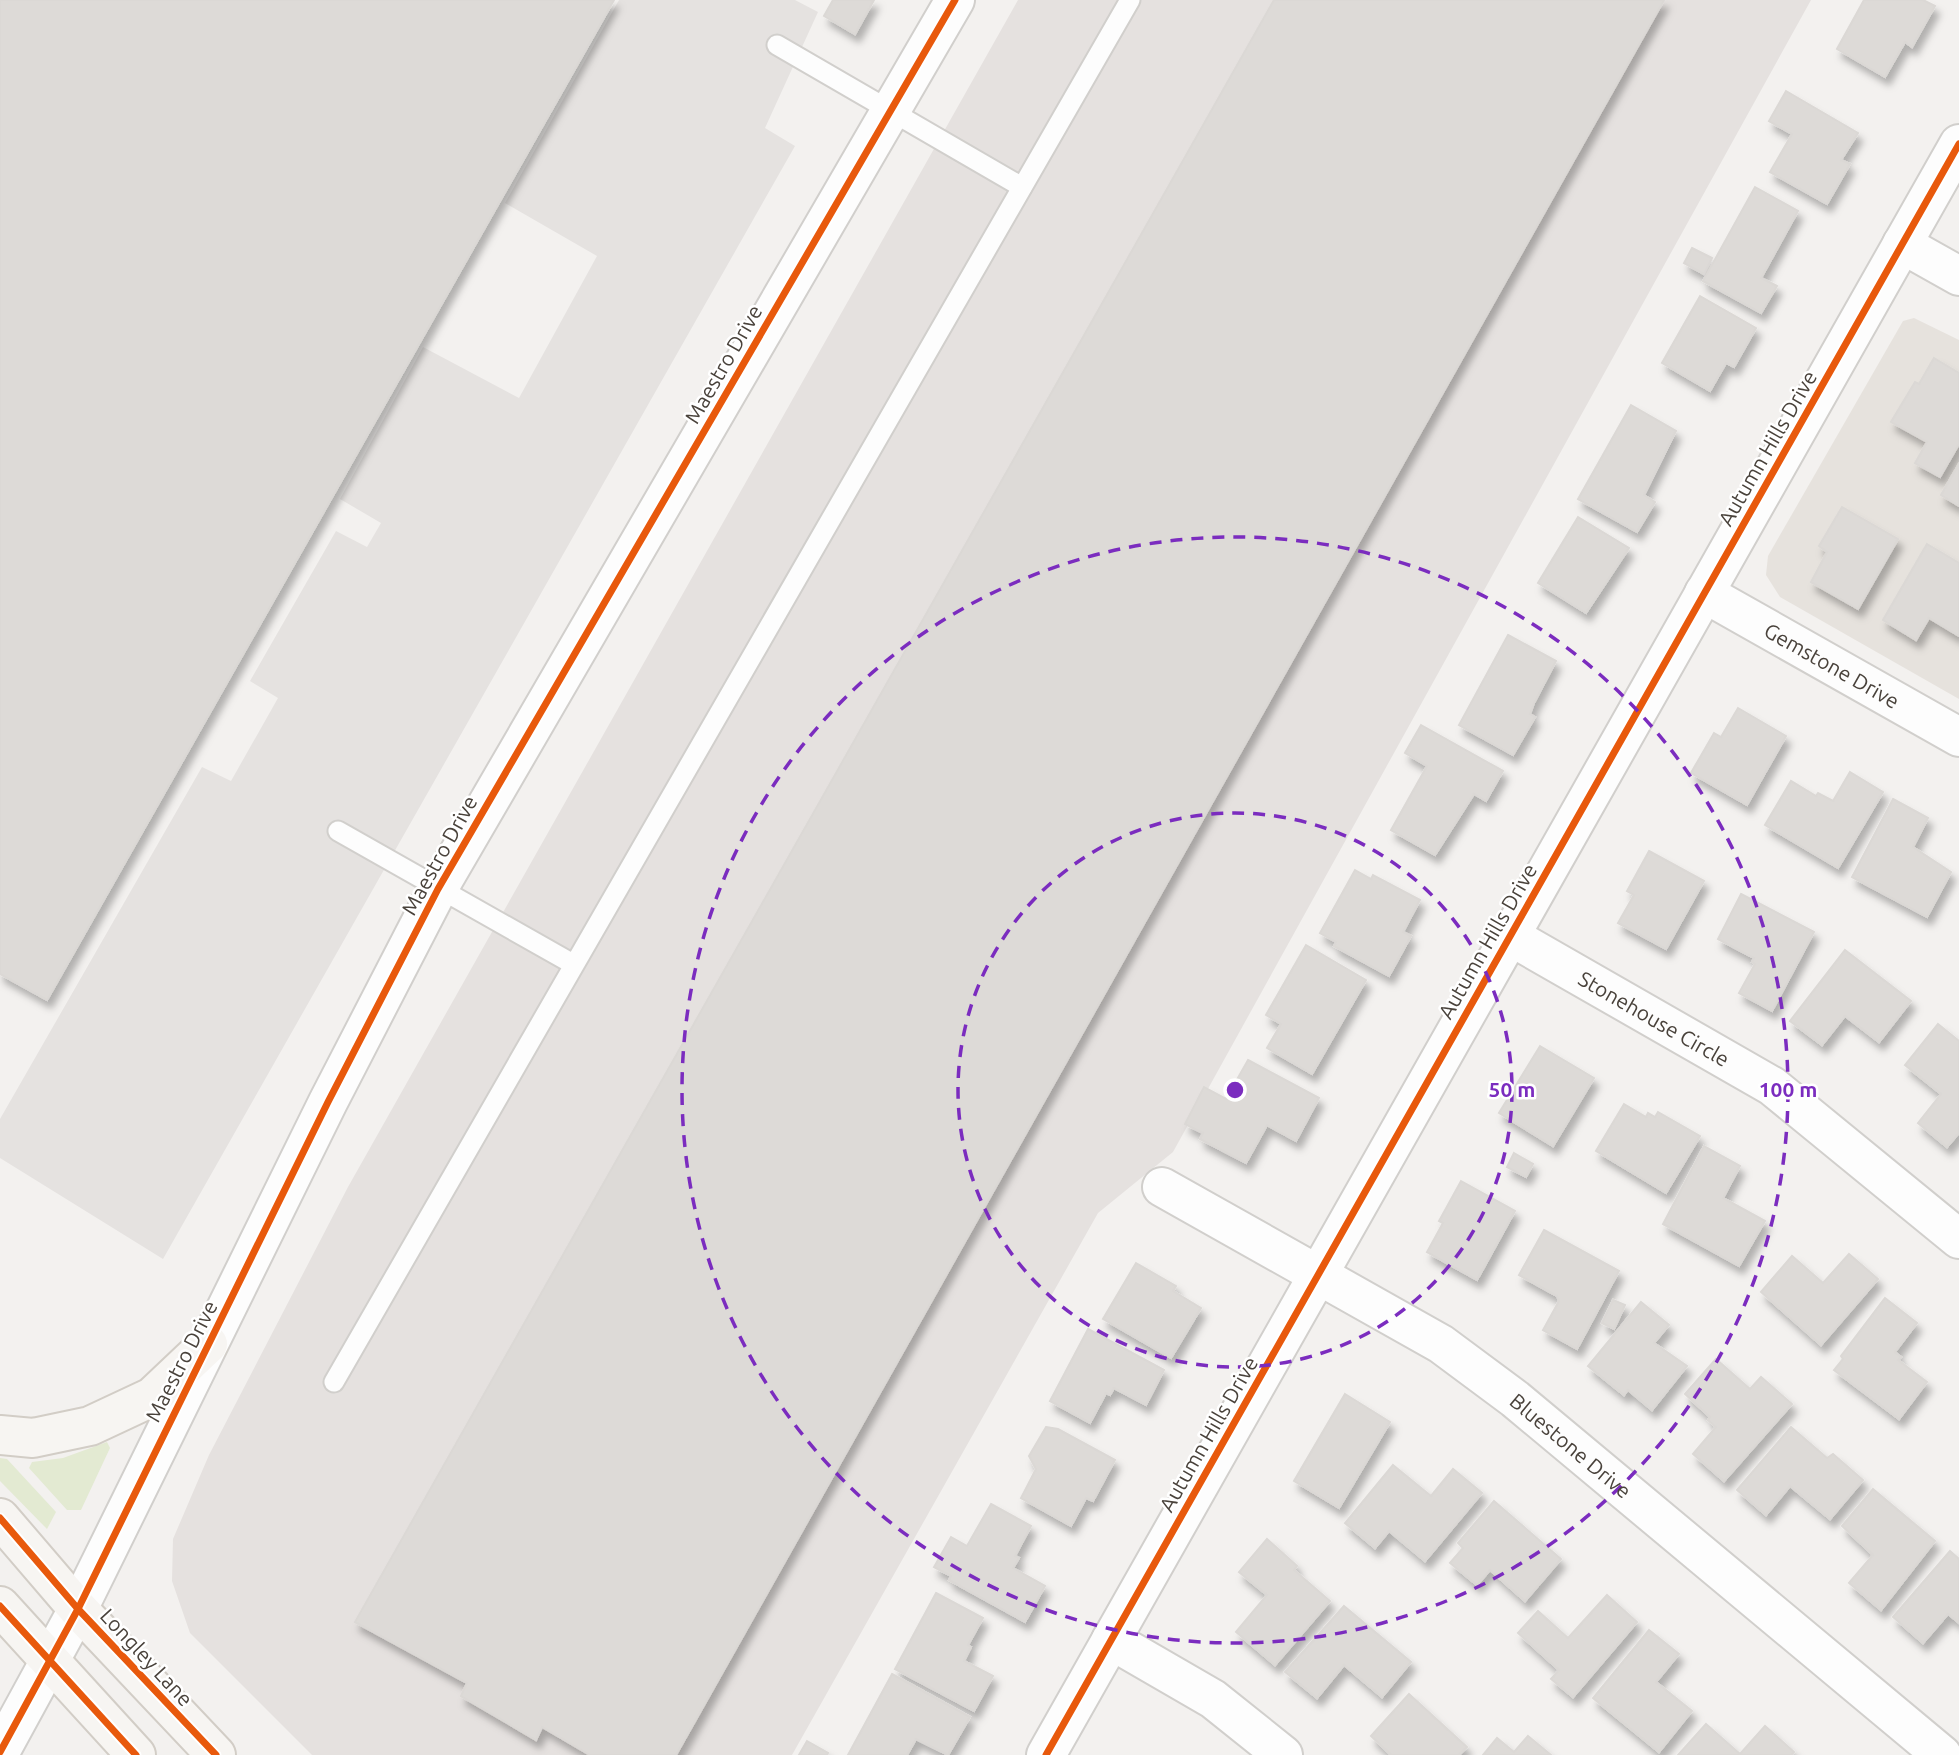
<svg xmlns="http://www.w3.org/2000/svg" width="1959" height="1755" font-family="Ubuntu,sans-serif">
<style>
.residential{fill:#e6e2dd}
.industrial{fill:#e5e1df}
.green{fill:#e3ead2}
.parking{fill:#e5e2e0}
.building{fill:#dddad7;stroke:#dbd8d5;stroke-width:2;filter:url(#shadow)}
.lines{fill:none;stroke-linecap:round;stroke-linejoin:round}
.service-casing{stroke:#d1cfcc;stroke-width:23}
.minor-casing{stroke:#d1cfcc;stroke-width:42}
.secondary-casing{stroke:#d2cdc6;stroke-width:42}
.service{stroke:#fdfdfd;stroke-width:19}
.minor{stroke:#fdfdfd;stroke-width:38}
.secondary{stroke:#f7f5f2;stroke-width:38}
.cycleway-casing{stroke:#fff;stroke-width:11}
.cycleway{stroke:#e8590c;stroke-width:7}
.ring{fill:none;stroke:#7b2cbf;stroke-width:3.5;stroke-dasharray:12 9}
.labels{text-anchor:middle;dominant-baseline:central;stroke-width:5;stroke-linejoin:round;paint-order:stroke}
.street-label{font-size:21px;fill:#49423b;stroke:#fff}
.centre{fill:#7b2cbf;stroke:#fff;stroke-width:3.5}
.ring-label{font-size:21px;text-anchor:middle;font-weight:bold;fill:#7b2cbf;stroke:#fff;stroke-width:5;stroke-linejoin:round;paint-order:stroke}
</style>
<defs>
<filter id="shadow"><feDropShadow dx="4.5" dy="8" stdDeviation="3.5" flood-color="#0004"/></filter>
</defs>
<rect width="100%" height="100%" fill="#f3f1ef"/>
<polygon class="residential" points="1914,318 1959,340 1959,699 1780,597 1766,575 1768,556 1903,321"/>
<polygon class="industrial" points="1018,0 1811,0 1173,1152 1098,1213 792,1755 312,1755 190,1633 172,1581 173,1539 209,1455 348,1187"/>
<g class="green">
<polygon points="107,1442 110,1448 81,1510 67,1510 29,1468 32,1462 63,1458"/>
<polygon points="0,1458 7,1459 56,1512 47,1529 0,1481"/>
</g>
<polygon class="parking" points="619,0 795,0 818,12 765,128 795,146 163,1259 0,1158 0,1119 202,767 231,781 278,698 250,681 336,531 367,547 381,523 340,499 423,347 519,398 597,256 505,203"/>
<g class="building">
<polygon points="0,0 614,0 47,1000 0,974"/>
<polygon points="833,0 874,0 855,34 824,16"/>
<polygon points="1274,0 1664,0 676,1755 590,1755 542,1727 536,1740 461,1696 467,1683 355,1622"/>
<polygon points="1864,0 1923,0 1935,6 1912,47 1905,42 1885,77 1837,49"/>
<polygon points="1786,91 1858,133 1841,160 1850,164 1827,204 1770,172 1792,134 1769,121"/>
<polygon points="1755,187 1798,211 1761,278 1777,286 1761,313 1703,281"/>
<polygon points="1692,248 1712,258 1704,274 1684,263"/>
<polygon points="1700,296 1756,328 1734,367 1726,363 1710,391 1662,363"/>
<polygon points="1934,358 1959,373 1959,444 1940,477 1915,463 1927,442 1891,422 1915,382 1919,384"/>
<polygon points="1631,405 1676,431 1644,495 1655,502 1637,532 1578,499"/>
<polygon points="1959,464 1959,506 1941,495"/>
<polygon points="1842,507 1898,539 1858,609 1811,582 1827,552 1819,546"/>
<polygon points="1578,517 1629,548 1586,613 1538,583"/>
<polygon points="1927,544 1959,563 1959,636 1929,618 1916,640 1883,620"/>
<polygon points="1508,635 1556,661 1534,703 1530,714 1535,717 1513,755 1459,725"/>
<polygon points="1738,708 1786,736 1747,805 1691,773 1714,733 1721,737"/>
<polygon points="1421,725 1503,771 1486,801 1474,794 1435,855 1391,830 1427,766 1405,753"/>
<polygon points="1850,772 1883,792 1838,868 1765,825 1791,781 1816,796 1818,793 1833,801"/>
<polygon points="1893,799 1928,818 1913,847 1951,872 1927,917 1852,877"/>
<polygon points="1649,851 1704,881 1666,949 1618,923 1634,895 1627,891"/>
<polygon points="1355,870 1371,879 1373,875 1420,900 1403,932 1411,936 1389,976 1334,946 1336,942 1320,933"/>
<polygon points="1741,894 1814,932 1772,1011 1739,993 1755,964 1752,962 1754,958 1718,939"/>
<polygon points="1306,945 1366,980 1312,1074 1267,1048 1281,1024 1266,1015"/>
<polygon points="1845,950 1911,1001 1879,1042 1845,1016 1822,1045 1790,1021"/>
<polygon points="1938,1024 1959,1041 1959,1133 1947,1147 1918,1123 1941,1094 1905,1065"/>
<polygon points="1540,1046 1594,1078 1553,1146 1499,1113"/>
<polygon points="1248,1060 1319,1098 1296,1141 1267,1125 1246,1163 1200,1139 1203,1133 1185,1124 1204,1087 1226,1099"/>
<polygon points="1624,1104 1646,1117 1648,1113 1655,1117 1658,1112 1700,1136 1666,1193 1596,1151"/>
<polygon points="1704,1146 1740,1166 1723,1198 1765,1221 1739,1266 1663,1224"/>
<polygon points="1514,1153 1533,1164 1526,1177 1507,1167"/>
<polygon points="1461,1181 1515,1211 1477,1280 1427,1252 1443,1223 1439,1221"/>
<polygon points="1544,1230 1619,1271 1577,1349 1543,1330 1559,1301 1557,1296 1519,1275"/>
<polygon points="1849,1254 1878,1279 1821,1345 1761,1292 1792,1256 1823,1283"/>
<polygon points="1136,1263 1176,1286 1173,1291 1201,1308 1171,1358 1103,1319"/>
<polygon points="1885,1298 1917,1323 1895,1352 1901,1357 1898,1360 1927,1382 1899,1419 1834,1370 1843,1359 1841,1356"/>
<polygon points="1613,1300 1625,1305 1614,1329 1602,1323"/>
<polygon points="1641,1302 1669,1325 1654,1343 1687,1366 1652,1410 1628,1390 1624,1395 1588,1366"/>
<polygon points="1088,1329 1164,1370 1146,1405 1114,1388 1110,1395 1106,1393 1090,1423 1050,1401"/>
<polygon points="1716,1359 1750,1389 1761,1377 1792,1404 1724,1481 1693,1454 1716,1427 1708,1420 1710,1417 1685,1394"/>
<polygon points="1345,1394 1390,1422 1339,1508 1294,1481"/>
<polygon points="1046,1427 1058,1429 1115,1460 1093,1501 1086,1498 1071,1526 1021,1498 1036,1469 1029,1456"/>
<polygon points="1791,1427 1827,1458 1833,1454 1863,1480 1830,1519 1790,1486 1766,1515 1737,1490"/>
<polygon points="1393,1465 1431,1496 1453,1469 1482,1493 1425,1561 1389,1531 1375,1548 1345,1523"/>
<polygon points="1873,1489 1935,1541 1881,1610 1849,1583 1873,1555 1842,1526"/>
<polygon points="1494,1501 1561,1559 1525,1601 1490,1570 1477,1585 1450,1563 1463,1548 1458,1543"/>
<polygon points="991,1504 1031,1526 1015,1556 1019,1558 1013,1568 1045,1586 1025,1622 949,1580 951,1576 934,1567 951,1537 967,1546"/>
<polygon points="1267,1539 1297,1566 1294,1570 1330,1601 1275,1665 1236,1632 1267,1595 1239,1572"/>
<polygon points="1950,1551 1959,1559 1959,1623 1948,1614 1923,1643 1893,1617"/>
<polygon points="936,1593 983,1618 968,1645 971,1647 964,1661 993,1676 974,1711 895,1669"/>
<polygon points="1607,1595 1637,1622 1573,1697 1551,1679 1559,1670 1518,1633 1538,1611 1568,1638"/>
<polygon points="1344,1606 1411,1662 1382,1697 1344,1665 1317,1698 1285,1672"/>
<polygon points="1649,1630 1679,1654 1656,1682 1692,1711 1659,1752 1593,1698"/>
<polygon points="892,1674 970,1717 948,1755 916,1739 907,1755 848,1755"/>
<polygon points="1409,1694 1467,1747 1459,1755 1391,1755 1371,1736"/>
<polygon points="1706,1724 1740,1754 1765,1726 1794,1752 1791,1755 1678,1755"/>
<polygon points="1528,1736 1551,1755 1483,1755 1497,1738 1514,1752"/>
<polygon points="807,1741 828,1753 827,1755 799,1755"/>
</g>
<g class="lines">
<defs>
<g id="service">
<polyline points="777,45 1022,187"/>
<polyline points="338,831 573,964"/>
<polyline points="334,1382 1130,0"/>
</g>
<g id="minor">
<polyline points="1902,244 1959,276"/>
<path id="s1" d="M1704,593L1959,737"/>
<path id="s2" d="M1510,936L1772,1086L1959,1239"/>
<path id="s3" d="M1162,1187L1441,1344L1515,1399L1942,1755"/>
<polyline points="1111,1640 1213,1699 1283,1755"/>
<polyline points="0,1752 78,1609 328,1102 438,889 955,0"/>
<polyline points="1046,1755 1959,144"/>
</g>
<g id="secondary">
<polyline points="0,1435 33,1438 90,1426 152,1397 208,1344"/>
<polyline points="0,1518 78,1609 216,1755"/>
<polyline points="0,1606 136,1755"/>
</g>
</defs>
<use href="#service" class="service-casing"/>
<use href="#minor" class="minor-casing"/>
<use href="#secondary" class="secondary-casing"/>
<use href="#service" class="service"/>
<use href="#minor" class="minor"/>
<use href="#secondary" class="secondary"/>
<defs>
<g id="cycleway">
<polyline points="0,1518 78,1609 216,1755"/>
<polyline points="0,1606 136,1755"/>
<polyline points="0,1752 78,1609 328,1102 438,889 955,0"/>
<polyline points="1046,1755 1959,144"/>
</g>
</defs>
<use href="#cycleway" class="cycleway-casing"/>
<use href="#cycleway" class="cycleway"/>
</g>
<g class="ring">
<circle cx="1235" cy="1090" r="277"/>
<circle cx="1235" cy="1090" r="553"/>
</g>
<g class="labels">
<g class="street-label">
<text transform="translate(723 364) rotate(-60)">Maestro Drive</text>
<text transform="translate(1767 448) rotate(-60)">Autumn Hills Drive</text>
<text stroke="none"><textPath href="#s1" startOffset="147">Gemstone Drive</textPath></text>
<text transform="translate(439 855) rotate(-61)">Maestro Drive</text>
<text transform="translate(1487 941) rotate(-60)">Autumn Hills Drive</text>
<text stroke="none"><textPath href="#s2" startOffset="166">Stonehouse Circle</textPath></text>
<text transform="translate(181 1361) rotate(-63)">Maestro Drive</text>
<text transform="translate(1208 1434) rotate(-60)">Autumn Hills Drive</text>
<text stroke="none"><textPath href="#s3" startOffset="485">Bluestone Drive</textPath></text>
<text transform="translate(147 1657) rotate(47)">Longley Lane</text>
</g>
</g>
<circle cx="1235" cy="1090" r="10" class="centre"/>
<g class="ring-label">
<text x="1512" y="1097">50 m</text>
<text x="1788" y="1097">100 m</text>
</g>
</svg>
